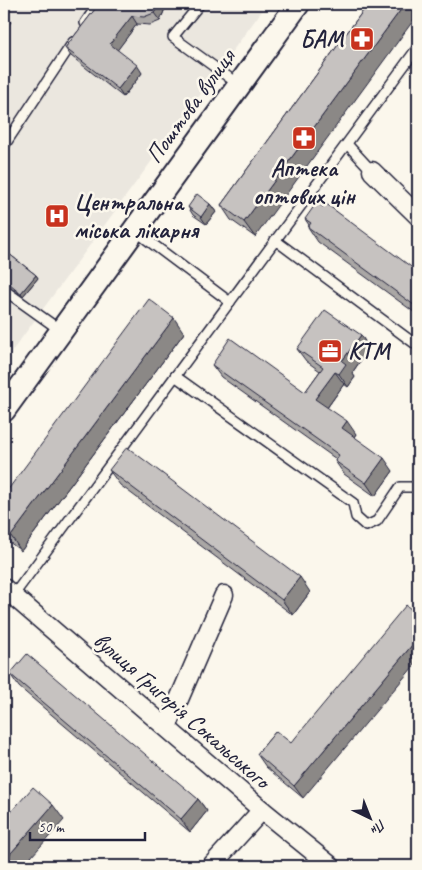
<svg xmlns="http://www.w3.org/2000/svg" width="422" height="870" font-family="Caveat,sans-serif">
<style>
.built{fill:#ebe7df}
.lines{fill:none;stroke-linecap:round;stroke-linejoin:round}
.service-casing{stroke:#22223b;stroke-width:12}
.minor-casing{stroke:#22223b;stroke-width:21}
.tertiary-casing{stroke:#22223b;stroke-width:26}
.service{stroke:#fbf7ec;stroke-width:9}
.minor{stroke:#fbf7ec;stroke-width:18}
.tertiary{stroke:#fbf7ec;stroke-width:22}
.wall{fill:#aaa7a5;stroke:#22223b}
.shaded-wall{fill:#8b8886;stroke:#22223b}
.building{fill:#c6c2c0;stroke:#22223b}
.labels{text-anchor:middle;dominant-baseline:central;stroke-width:5;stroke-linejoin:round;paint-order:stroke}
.poi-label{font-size:24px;font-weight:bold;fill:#22223b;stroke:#fbf7ec;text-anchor:start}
.street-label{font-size:24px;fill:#22223b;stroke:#fbf7ec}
</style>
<rect width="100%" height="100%" fill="#fbf7ec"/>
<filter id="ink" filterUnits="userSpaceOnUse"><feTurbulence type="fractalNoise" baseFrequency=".02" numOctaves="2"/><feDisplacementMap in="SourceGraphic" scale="10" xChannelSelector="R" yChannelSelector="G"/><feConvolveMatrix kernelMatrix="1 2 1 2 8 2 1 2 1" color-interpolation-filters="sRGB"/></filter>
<g filter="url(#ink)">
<polygon class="built" points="4,4 267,4 4,362"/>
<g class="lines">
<defs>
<g id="service">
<polyline points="200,4 173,37 238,84"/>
<polyline points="85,23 98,4"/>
<polyline points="347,144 372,171"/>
<polyline points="4,146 73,42"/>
<polyline points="134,230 230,302"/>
<polyline points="275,240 418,346"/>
<polyline points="4,290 60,330"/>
<polyline points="175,376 353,503 356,517 366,526 377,521 400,487 416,487"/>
<polyline points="13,596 418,47"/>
</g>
<g id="minor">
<polyline points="372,171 418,216"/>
<polyline points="4,588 262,810 331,866"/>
<polyline points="167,727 224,595"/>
<polyline points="211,866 262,810"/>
</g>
<polyline id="tertiary" points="4,410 298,4"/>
</defs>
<use href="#service" class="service-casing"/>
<use href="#minor" class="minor-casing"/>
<use href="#tertiary" class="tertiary-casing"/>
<use href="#service" class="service"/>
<use href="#minor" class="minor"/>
<use href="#tertiary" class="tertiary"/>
</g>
<g class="wall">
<polygon points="99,4 162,4 164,11 160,21 150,25 137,24 117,50 142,73 123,97 71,56 65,48"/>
<polygon points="368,4 255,237 231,220 221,205"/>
<polygon points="210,204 216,212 206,224 193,215 188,207"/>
<polygon points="305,219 418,272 418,315 318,242 308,227 309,225"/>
<polygon points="4,250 36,275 38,278 23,296 4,281"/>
<polygon points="184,333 21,551 4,538 4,495"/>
<polygon points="361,335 369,348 352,373 355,377 348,387 344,384 327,408 356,434 354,437 393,471 375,496 344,474 335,461 336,459 221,377 212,365 305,392 320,371 306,361 297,349"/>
<polygon points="109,470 310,592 293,615 120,485"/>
<polygon points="10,674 198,799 207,811 190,832 19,687"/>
<polygon points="276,731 303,798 266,767 257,754"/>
</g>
<g class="shaded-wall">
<polygon points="159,4 162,4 164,11 160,21 154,13"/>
<polygon points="405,4 418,4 418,14 255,237 244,222"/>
<polygon points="132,16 137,24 116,52 110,44"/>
<polygon points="9,20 11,22 4,31 4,26"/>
<polygon points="137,65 142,73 123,97 118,89"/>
<polygon points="210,204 216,212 206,224 201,217"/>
<polygon points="36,275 38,278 23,296 21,293"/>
<polygon points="174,318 184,333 21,551 11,536"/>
<polygon points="361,335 369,348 352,373 355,377 348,387 339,374 342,361"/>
<polygon points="335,372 344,384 324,412 315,399"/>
<polygon points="347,421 356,434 351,441 342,428"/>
<polygon points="384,458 393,471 375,496 366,483"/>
<polygon points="300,577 310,592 293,615 282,600"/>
<polygon points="418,638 418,661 303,798 294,786"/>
<polygon points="198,799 207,811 190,832 181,819"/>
<polygon points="53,805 64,820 23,866 4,866 4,861"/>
</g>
<g class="building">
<polygon points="99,4 159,4 154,13 144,17 132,16 110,44 137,65 118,89 65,48"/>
<polygon points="368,4 405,4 244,222 221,205"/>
<polygon points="4,16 9,20 4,26"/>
<polygon points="197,194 210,204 201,217 188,207"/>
<polygon points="317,202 323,207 325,203 418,272 418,308 308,227 311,223 305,219"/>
<polygon points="4,250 36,275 21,293 4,279"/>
<polygon points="149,299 174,318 11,536 4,531 4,495"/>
<polygon points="325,310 361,335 342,361 346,364 339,374 335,372 315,399 347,421 342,428 384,458 366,483 335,461 339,455 212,365 230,338 305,392 323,367 297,349"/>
<polygon points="127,447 300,577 282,600 109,470"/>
<polygon points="406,605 418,615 418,638 294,786 257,754 276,731 291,743"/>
<polygon points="27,654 198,799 181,819 10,674"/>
<polygon points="33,787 53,805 4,861 4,820"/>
</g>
</g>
<defs>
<symbol id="pharmacy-square" viewBox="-11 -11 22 22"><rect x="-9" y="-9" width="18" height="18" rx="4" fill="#c8321e" stroke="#fbf7ec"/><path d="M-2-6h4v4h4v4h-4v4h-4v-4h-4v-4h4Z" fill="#fff"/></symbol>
<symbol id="hospital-square" viewBox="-11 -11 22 22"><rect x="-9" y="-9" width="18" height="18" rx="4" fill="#c8321e" stroke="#fbf7ec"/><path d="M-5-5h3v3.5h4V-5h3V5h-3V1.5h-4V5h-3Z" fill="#fff"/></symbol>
<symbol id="office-square" viewBox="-11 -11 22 22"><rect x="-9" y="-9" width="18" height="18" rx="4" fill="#c8321e" stroke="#fbf7ec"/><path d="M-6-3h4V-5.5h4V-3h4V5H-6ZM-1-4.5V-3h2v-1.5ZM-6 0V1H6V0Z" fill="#fff"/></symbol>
</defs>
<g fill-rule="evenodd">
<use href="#pharmacy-square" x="348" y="25" width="28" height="28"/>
<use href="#pharmacy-square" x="290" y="124" width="28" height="28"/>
<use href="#hospital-square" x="43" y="202" width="28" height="28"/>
<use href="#office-square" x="316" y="337" width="28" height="28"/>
</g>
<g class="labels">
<g class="poi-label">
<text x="344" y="39" text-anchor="end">БАМ</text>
<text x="304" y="168" text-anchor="middle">Аптека<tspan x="304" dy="28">оптових цін</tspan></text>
<text x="74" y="202">Центральна<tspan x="74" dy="28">міська лікарня</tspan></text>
<text x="348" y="351">КТМ</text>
</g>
<g class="street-label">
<text transform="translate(190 106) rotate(-54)">Поштова вулиця</text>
<text transform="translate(182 710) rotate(41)">вулиця Григорія Сокальського</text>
</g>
</g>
<rect width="422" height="870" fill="none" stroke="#fbf7ec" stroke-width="20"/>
<rect x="10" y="10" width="402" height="850" fill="none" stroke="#22223b" stroke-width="2" filter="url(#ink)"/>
<g transform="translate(370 818) rotate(137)" stroke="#fbf7ec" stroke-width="4" paint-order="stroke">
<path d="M0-4L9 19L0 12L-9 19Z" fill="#22223b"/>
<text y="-8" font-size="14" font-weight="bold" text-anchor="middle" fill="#22223b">Пн</text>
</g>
<path d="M30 832v8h115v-8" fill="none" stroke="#22223b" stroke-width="2.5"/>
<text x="38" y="832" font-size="15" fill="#22223b" stroke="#fbf7ec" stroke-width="4" paint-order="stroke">50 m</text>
</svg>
